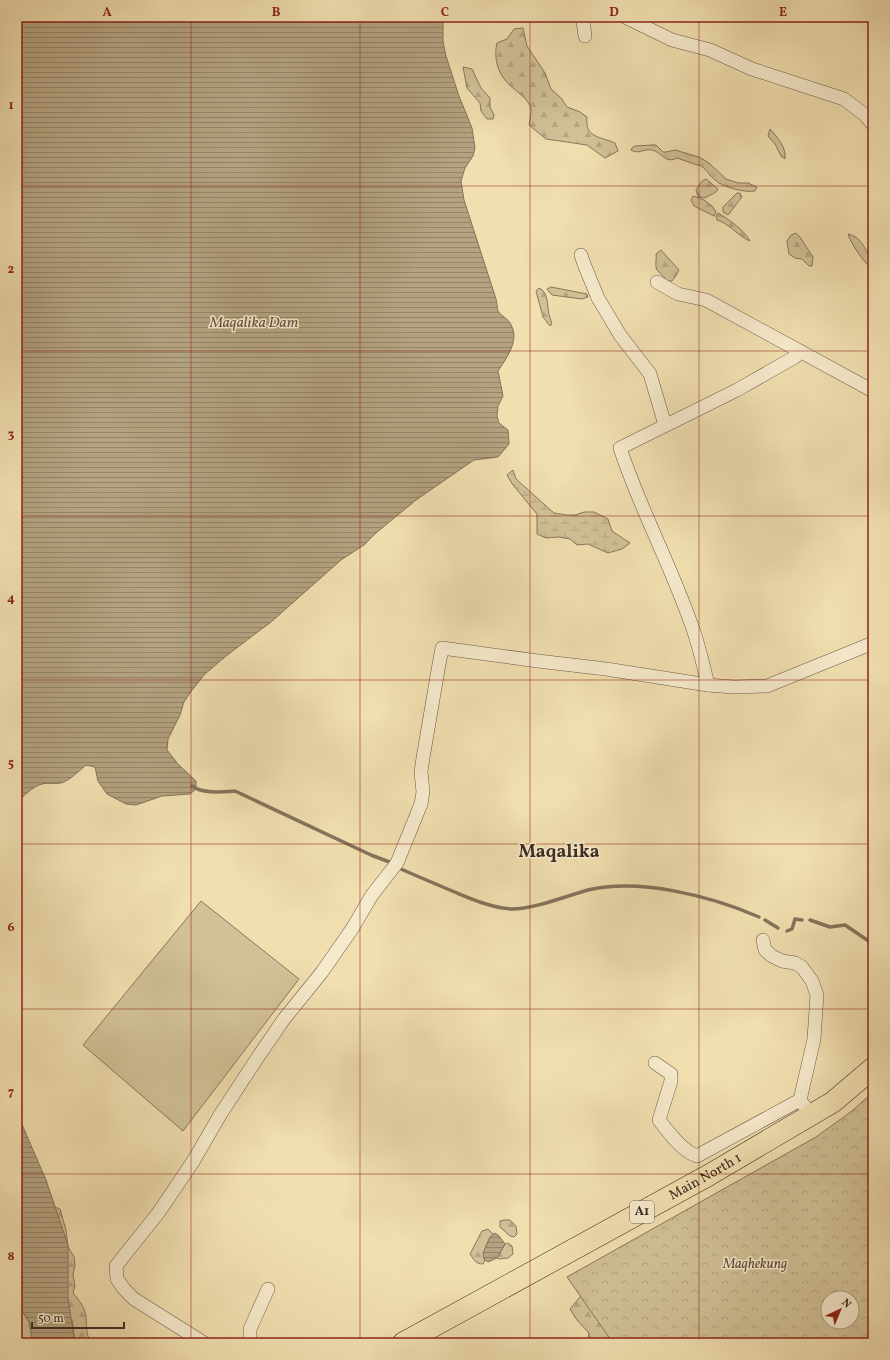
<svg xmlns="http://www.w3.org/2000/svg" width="890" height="1360" font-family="Vollkorn,serif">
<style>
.grass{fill:url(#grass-tufts);stroke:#88765e}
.forest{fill:url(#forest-firs);stroke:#88765e}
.wetland{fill:url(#wetland-marsh);stroke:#88765e}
.park{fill:url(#park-crowns);stroke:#88765e;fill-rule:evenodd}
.pitch{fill:#d2c198;stroke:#88765e}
.water{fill:url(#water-rules);stroke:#84735b}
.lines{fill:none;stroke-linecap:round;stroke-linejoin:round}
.stream{stroke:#84735b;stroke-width:3.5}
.minor-casing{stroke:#6a5947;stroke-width:14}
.primary-casing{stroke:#3d2c24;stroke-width:22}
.minor{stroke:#f6eacc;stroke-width:13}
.primary{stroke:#f1dfb0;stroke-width:21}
.grid{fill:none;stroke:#8f2418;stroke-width:1;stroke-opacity:0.55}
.labels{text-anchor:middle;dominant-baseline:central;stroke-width:3;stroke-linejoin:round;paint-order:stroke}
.shield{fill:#f6eacc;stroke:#746556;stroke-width:1}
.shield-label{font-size:13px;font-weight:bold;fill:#3d2c24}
.street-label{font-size:14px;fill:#3d2c24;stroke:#f6eacc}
.park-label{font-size:14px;font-style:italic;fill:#5b4a3b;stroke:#f6eacc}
.water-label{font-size:15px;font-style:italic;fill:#614f40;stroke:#f6eacc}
.district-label{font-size:18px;font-weight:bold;fill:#3d2c24;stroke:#f6eacc}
.neatline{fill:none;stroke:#8f2418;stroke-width:1.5}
.grid-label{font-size:13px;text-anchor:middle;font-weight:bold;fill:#8f2418}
</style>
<defs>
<pattern id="grass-tufts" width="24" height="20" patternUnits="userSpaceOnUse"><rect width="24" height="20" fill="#d2c198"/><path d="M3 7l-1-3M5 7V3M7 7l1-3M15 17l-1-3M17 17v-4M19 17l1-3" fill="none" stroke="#b5a683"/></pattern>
<pattern id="forest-firs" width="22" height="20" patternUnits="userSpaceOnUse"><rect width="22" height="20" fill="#d2c198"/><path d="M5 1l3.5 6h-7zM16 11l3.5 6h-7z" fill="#b5a683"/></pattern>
<pattern id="wetland-marsh" width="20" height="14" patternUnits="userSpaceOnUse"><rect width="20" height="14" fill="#d2c198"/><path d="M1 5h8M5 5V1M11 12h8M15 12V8" fill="none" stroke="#b5a683"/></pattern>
<pattern id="park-crowns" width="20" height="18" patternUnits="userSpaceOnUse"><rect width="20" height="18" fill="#d2c198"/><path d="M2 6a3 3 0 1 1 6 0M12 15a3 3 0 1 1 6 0" fill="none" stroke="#b5a683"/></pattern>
<pattern id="water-rules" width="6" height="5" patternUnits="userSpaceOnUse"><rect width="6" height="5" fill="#b4a280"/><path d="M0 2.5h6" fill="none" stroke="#948469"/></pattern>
</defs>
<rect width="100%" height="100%" fill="#f1dfb0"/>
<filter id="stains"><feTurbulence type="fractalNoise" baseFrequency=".005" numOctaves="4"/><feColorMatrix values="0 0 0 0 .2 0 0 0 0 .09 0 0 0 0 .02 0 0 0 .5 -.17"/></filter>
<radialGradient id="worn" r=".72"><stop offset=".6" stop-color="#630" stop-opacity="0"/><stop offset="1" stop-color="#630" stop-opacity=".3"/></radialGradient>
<g class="grass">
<path d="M770,129C777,137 787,148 785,159L781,156L775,144L768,136Z"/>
<path d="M652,145H656L663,152H666L675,150L699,157L709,163L726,179L738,183H748L757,187L755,191C745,193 722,187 715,180C709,175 706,168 699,165H697L677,158C665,164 663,153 652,150C644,148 639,155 631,150L632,148L635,146Z"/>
<path d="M848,234C860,236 866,249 870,259L873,261V270C864,263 851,244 848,234Z"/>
<polygon points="17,1302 29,1322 33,1343 17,1343"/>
</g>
<g class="forest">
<path d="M523,28L527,46L545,73L551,89L561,98L567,107L580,112L587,117C585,138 599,136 615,143L618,151L605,158L587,145L546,139L529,125C530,120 531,114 531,109C529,100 520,94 513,88C499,77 493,60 497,43L507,39L514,29Z"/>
<polygon points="463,67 472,69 481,88 490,98 490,107 494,115 493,119 487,119 481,111 480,103 467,88"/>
<polygon points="706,179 718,189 716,192 705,198 698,197 696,190 702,181"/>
<polygon points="737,193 740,193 742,197 728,215 723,212 723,207"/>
<polygon points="693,196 704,200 712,206 716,212 714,216 694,206 691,200"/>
<path d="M718,213C731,221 743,229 750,241C738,236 730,224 717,220L716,216Z"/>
<polygon points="796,233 800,237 813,257 812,266 809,266 802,259 795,258 789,254 787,241 791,235"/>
<path d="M661,250L679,270L677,274L672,281H667C664,276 661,275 658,271C654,267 657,260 656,254Z"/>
<polygon points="551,287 587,294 588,297 582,299 552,295 547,289"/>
<path d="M539,288C549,292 547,307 549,315C550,318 551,321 552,324L550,326L543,317L536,291Z"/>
<path d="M52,1206L60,1209L66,1230L68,1247L74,1257L75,1265L73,1275L75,1286L73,1293C78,1299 83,1305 85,1312C88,1323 84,1334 92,1343H75L72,1320L64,1312Z"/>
<polygon points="504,1220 510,1220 516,1226 517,1234 514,1237 510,1236 500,1227 500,1221"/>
<path d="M488,1229L493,1234C488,1238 483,1252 484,1259L485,1260L483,1264C476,1264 474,1260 470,1254L482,1231Z"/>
<polygon points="508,1243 512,1246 513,1254 508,1258 499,1259 497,1258 505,1244"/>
<polygon points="584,1292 614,1343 587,1343 589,1333 577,1320 570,1309"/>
</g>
<polygon class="wetland" points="513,470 516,479 554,513 566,515 575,515 584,512 594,512 608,519 612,531 630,543 622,549 608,553 588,544 577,545 570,539 558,537 546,538 537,534 537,514 513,485 507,475"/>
<path class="park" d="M873,1092V1343H613L567,1277L816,1137L852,1111ZM828,1298H852V1322H828Z"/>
<polygon class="pitch" points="201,901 299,979 183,1131 83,1045"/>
<g class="water">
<path d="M17,17H443V42L446,56L459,96L472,128L475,148L473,156L465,168L461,181L464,200L496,299C497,302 497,308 498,311C501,316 509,319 511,325C520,340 506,359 498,371L503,396L498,406L497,416L499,423L508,430L509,444L498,457L474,460L416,500L376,533L364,545L341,560L271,622L226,656L205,674L192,690L184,702L180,715L168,739L167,750L178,764L196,781V789L190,794L162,796L136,805L126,804L107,794L98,781L95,767L86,765C79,771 72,778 64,782C56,785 50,782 42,784C32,787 25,795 17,802Z"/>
<polygon points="17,1113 46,1180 68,1245 68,1298 75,1343 33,1343 29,1322 17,1302"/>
<polygon points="495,1233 499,1236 505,1244 497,1258 488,1262 484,1259 483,1253 490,1237"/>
</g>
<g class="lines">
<g class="stream">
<path d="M192,786C203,794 222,792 235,791L371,855L392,863"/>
<path d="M401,869C419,877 438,885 457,893C474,900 493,908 512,909C534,909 566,896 588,890C640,878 711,896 759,917"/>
<polyline points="765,920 778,928"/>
<polyline points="810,920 830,927 845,925 873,944"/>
<polyline points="787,931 792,929 795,919 802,920"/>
</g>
<defs>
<g id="minor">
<polyline points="584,17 583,21 585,36"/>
<polyline points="625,17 672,40 710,50 752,69 844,99 865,115 873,125"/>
<polyline points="581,255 584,264 598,298 620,335 650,374 665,425"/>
<polyline points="657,282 678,294 706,300 873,391"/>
<polyline points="708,685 734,687 767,686 873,643"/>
<polyline points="763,940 765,950 772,956 782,961 795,963 802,967 812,981 817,995 814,1039 800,1100 805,1107"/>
<path d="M655,1063L671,1074V1081L659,1120C668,1132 683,1152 697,1156L800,1100"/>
<path d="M204,1343L134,1299L124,1289L117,1279L116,1266L127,1252L159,1212L194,1160L220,1115L256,1060L284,1019L322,972L352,929L372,895L397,863L421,804L423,792L421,772L423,758L438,670L442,648L538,661L606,669L708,685C704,668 700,651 695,635C674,571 641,512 620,448L737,390L795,357L800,351"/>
<polyline points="250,1343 250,1329 268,1289"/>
</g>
<g id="primary">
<path id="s1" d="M403,1343L709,1175L833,1102L873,1068"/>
</g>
</defs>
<use href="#minor" class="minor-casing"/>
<use href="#primary" class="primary-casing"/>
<use href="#minor" class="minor"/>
<use href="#primary" class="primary"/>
</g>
<path class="grid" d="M191,17V1343M360,17V1343M530,17V1343M699,17V1343M17,186H873M17,351H873M17,516H873M17,680H873M17,844H873M17,1009H873M17,1174H873"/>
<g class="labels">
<rect class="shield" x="630" y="1201" width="24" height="22" rx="3"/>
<g class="shield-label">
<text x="642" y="1212">A1</text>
</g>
<g class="street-label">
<text stroke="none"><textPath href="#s1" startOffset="345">Main North 1</textPath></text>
</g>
<g class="park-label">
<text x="755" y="1264">Maqhekung</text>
</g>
<g class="water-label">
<text x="254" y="323">Maqalika Dam</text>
</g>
<g class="district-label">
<text x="559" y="852">Maqalika</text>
</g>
</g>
<rect width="890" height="1360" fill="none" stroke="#f1dfb0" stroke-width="44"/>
<g transform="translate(840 1310) rotate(44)"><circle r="19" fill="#f6eacc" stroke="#ac9e89"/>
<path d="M0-3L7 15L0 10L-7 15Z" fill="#8f2418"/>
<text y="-6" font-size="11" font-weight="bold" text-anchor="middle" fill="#3d2c24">N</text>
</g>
<path d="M32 1322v6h92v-6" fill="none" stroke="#3d2c24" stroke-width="2"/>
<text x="38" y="1322" font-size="12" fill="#3d2c24" stroke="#f6eacc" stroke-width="3" paint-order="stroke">50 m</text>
<rect x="22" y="22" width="846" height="1316" class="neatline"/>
<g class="grid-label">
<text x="107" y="16">A</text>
<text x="276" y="16">B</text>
<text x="445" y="16">C</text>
<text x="614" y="16">D</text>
<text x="783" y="16">E</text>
<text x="11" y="109">1</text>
<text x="11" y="273">2</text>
<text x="11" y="438">3</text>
<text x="11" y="602">4</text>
<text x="11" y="767">5</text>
<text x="11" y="931">6</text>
<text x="11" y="1096">7</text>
<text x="11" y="1260">8</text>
</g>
<rect width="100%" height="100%" filter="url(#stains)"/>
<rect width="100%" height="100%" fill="url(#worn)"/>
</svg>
